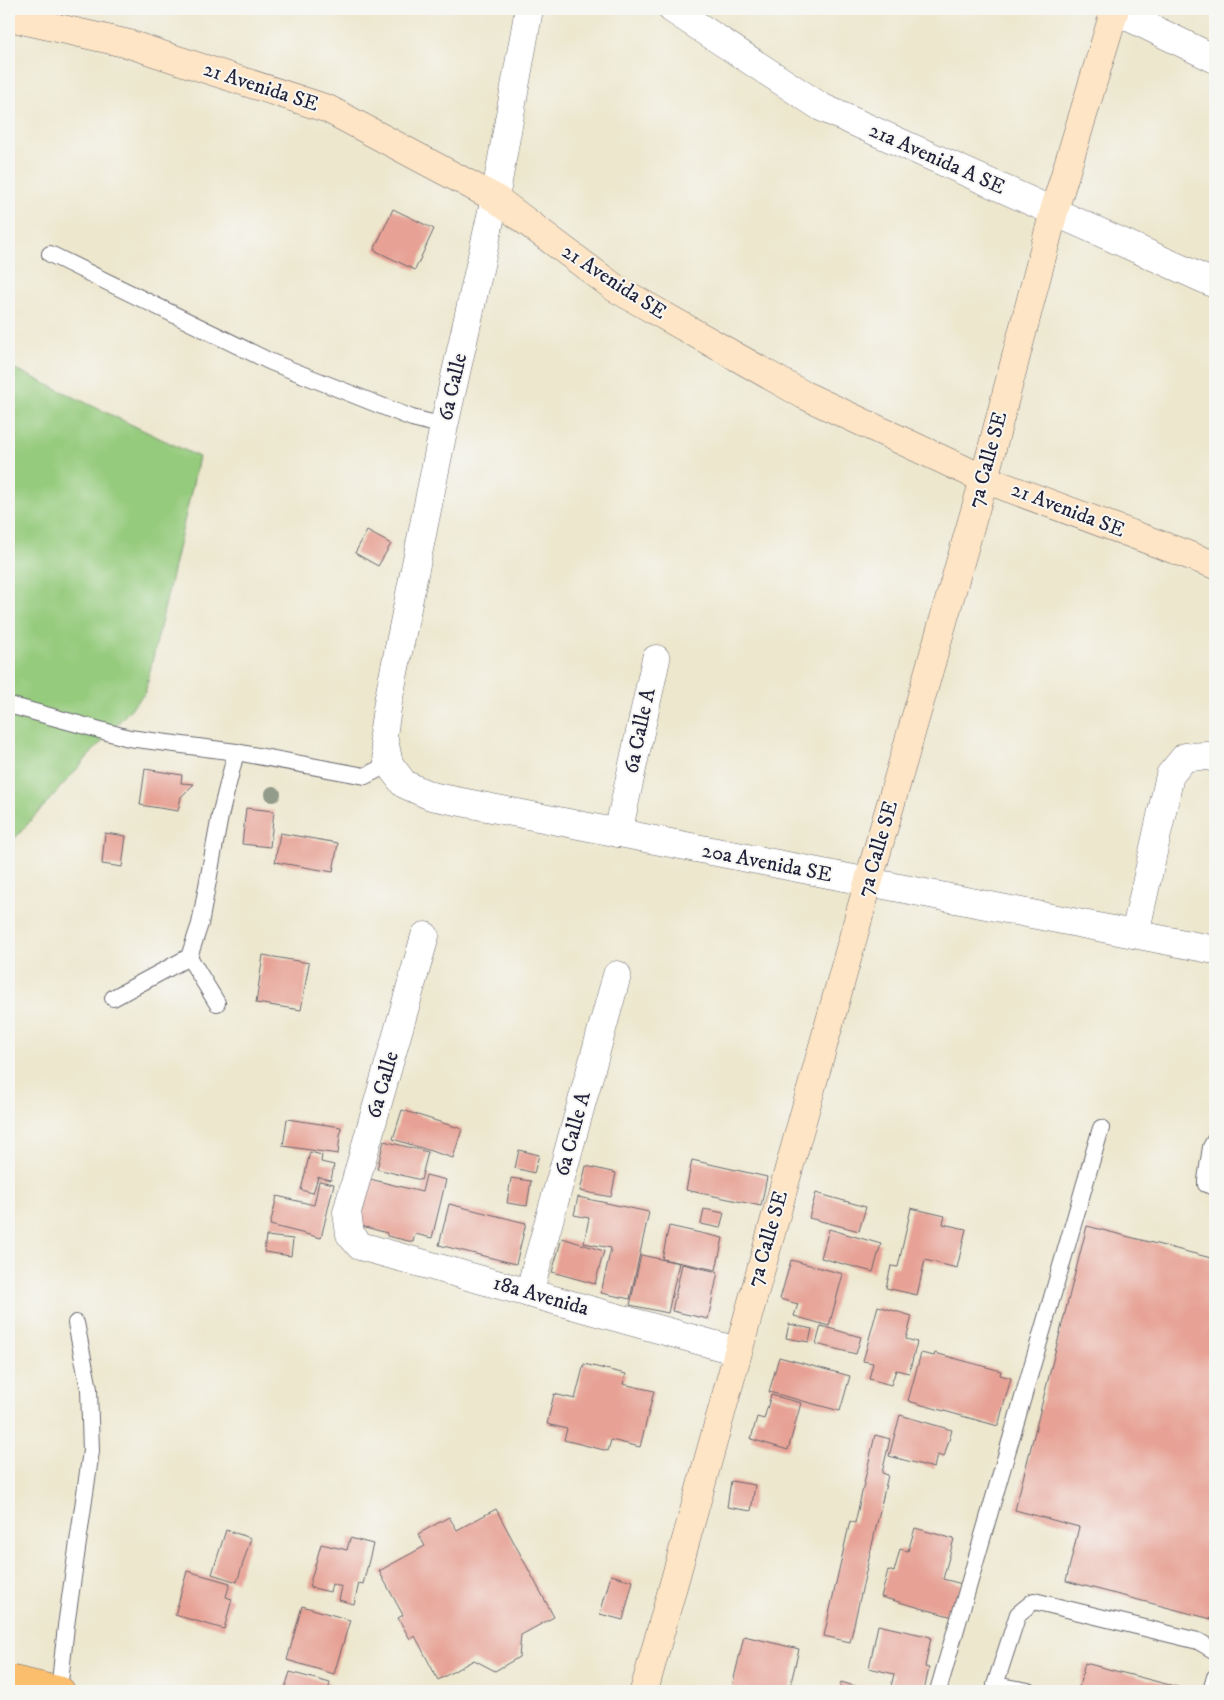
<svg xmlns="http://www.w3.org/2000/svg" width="1224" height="1700" font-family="'IM FELL DW Pica',serif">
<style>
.green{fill:#95cb7d;stroke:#5c765c}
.building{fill:#e7a295}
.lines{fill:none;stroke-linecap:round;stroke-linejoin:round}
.lane-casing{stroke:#69676e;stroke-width:18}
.street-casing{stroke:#69676e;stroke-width:29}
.secondary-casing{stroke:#69676e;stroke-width:29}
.primary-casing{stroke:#69676e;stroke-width:29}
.lane{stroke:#fff;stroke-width:16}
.street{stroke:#fff;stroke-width:28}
.secondary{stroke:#fde5c5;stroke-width:28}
.primary{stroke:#fabe6d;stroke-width:28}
.tree{fill:#939b8a}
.labels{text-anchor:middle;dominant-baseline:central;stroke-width:4;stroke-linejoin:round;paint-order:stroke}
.street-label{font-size:21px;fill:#22223b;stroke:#f6f6f2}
</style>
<rect width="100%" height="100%" fill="#f6f6f2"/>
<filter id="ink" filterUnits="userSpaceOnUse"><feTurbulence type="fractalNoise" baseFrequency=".02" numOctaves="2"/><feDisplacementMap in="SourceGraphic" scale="10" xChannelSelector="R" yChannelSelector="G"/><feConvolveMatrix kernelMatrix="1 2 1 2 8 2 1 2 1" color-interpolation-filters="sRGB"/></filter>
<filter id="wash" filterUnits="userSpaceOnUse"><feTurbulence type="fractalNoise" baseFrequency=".0096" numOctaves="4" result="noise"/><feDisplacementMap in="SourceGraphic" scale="20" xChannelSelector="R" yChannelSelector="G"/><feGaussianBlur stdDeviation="1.12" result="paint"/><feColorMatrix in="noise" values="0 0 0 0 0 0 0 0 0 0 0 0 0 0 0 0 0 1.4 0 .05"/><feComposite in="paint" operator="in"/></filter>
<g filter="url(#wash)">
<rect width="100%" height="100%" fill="#ede7ce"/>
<polygon class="green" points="9,366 199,457 145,693 9,845"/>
<g id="blocks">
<g class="building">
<polygon points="393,209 434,229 415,270 374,250"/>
<polygon points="367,531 391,544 378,566 355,553"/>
<polygon points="145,769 182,775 181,783 194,784 181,797 178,811 140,805"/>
<polygon points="246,808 274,811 270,847 242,844"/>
<polygon points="105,833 126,836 122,867 102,864"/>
<polygon points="280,833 338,843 333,872 275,862"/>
<polygon points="263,955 309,963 301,1010 256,1003"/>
<polygon points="402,1110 462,1129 453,1158 393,1139"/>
<polygon points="287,1119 341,1127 338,1154 283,1146"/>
<polygon points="384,1141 428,1152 421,1180 377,1169"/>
<polygon points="519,1150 539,1155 534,1173 515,1168"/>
<polygon points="310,1152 322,1155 321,1162 334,1165 331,1180 318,1177 313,1193 301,1190"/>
<polygon points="692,1160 767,1177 761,1206 686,1190"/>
<polygon points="586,1166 616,1173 611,1197 580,1191"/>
<polygon points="426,1175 446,1180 432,1238 415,1234 413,1242 387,1236 387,1233 358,1225 370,1179 422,1192"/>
<polygon points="511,1178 531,1181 527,1206 507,1203"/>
<polygon points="319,1181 334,1184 321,1238 270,1225 277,1196 314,1205"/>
<polygon points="816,1193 866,1207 859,1231 809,1218"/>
<polygon points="578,1197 649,1212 630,1299 601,1293 611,1248 584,1243 589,1218 574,1215"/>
<polygon points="449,1204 526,1223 516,1264 439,1245"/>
<polygon points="911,1208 945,1216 943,1224 966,1229 957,1268 925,1260 917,1295 886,1288 891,1266 898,1267"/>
<polygon points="704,1209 724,1213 720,1228 701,1224"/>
<polygon points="669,1226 723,1238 716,1270 662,1259"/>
<polygon points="1087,1226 1215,1259 1215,1620 1066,1581 1079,1527 1015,1510"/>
<polygon points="829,1229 881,1244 873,1272 821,1258"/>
<polygon points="266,1236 293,1239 291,1256 264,1252"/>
<polygon points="562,1238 604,1251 595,1284 552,1272"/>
<polygon points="641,1255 679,1263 668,1313 630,1305"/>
<polygon points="791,1260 843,1274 829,1326 794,1316 798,1304 780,1299"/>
<polygon points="682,1264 718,1272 708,1319 672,1311"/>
<polygon points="878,1306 912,1316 906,1339 917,1342 909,1373 896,1370 891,1385 869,1379 873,1363 863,1361"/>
<polygon points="789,1324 812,1329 809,1342 786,1338"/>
<polygon points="821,1326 861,1337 856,1354 816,1344"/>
<polygon points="921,1353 934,1356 935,1353 1001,1371 1000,1375 1011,1378 998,1426 908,1401"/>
<polygon points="779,1357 850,1376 840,1411 769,1392"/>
<polygon points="584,1364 626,1374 623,1384 654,1391 640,1447 611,1440 608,1451 564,1440 567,1429 547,1424 554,1394 575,1399"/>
<polygon points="771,1395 801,1403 788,1450 751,1439 757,1417 764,1419"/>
<polygon points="900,1415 952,1430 944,1457 937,1455 934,1468 889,1456"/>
<polygon points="875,1435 890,1439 882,1473 888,1475 850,1642 824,1636 850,1521 855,1523"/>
<polygon points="731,1481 755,1485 751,1511 727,1507"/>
<polygon points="496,1509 554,1617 521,1635 519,1657 495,1671 474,1660 438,1680 415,1636 410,1639 398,1618 403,1615 379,1571 425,1546 418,1534 449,1517 457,1530"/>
<polygon points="915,1528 954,1539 943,1579 962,1584 953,1617 881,1597 888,1570 894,1572 900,1549 908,1551"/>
<polygon points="226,1530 251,1538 237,1582 212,1574"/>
<polygon points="350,1538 373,1544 363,1584 359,1583 354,1604 339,1600 342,1587 332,1584 330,1592 309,1587 321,1544 347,1550"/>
<polygon points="187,1571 230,1583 226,1597 232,1599 224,1629 175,1615"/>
<polygon points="611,1575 633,1581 623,1620 600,1614"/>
<polygon points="302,1606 350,1620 334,1674 287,1660"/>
<polygon points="878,1625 931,1637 925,1667 929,1668 924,1691 890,1691 894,1674 869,1668"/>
<polygon points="744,1636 799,1649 789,1691 731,1691"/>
<polygon points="1085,1663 1193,1691 1078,1691"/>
<polygon points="290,1672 330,1683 328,1691 284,1691"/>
<polygon points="841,1682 871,1691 839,1691"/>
</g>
</g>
</g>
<g filter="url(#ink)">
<use href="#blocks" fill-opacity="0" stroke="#69676e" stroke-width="1"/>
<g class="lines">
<defs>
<g id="lane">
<polyline points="50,254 271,362 412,418 444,426"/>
<polyline points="9,705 129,738 236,752"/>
<polyline points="189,957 217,1003"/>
<polyline points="113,998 189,957 200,924 220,816 236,752 365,776 389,764"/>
<polyline points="1215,1140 1211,1147 1206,1180 1206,1184 1215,1187"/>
<polyline points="59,1691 66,1626 91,1451 89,1389 76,1323"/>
<polyline points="938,1691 1101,1128"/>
<polyline points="1028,1691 995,1685 1018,1614 1034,1601 1198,1641 1215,1651"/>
<polyline points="1211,1691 1215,1677"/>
</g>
<g id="street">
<polyline points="529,9 495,198 444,426 388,702 383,735 389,764 404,784 431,796 1215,950"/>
<polyline points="672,9 821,107 1215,284"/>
<polyline points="1112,9 1215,59"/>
<polyline points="618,833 656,659"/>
<polyline points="1135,934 1170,775 1185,757 1208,756 1215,758"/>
<polyline points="425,936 347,1212 350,1234 360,1246 737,1351"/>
<polyline points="529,1293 617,975"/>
</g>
<g id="secondary">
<polyline points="9,17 129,44 328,109 495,198 615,288 804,395 984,479 1215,565"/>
<polyline points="644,1691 874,862 984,479 1054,211 1115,9"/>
</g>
<polyline id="primary" points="9,1679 61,1691"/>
</defs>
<use href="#lane" class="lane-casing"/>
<use href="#street" class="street-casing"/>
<use href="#secondary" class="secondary-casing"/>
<use href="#primary" class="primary-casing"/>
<use href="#lane" class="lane"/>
<use href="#street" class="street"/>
<use href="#secondary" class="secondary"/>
<use href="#primary" class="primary"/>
</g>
<circle class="tree" cx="273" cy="794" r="8"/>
</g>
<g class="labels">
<g class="street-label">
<text transform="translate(261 87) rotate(18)">21 Avenida SE</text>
<text transform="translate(937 159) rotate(24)">21a Avenida A SE</text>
<text transform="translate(614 282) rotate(33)">21 Avenida SE</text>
<text transform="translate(453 387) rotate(-77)">6a Calle</text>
<text transform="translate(988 460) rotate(-75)">7a Calle SE</text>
<text transform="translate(1068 510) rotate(21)">21 Avenida SE</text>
<text transform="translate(640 731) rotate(-78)">6a Calle A</text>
<text transform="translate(878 849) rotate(-74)">7a Calle SE</text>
<text transform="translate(767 863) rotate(11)">20a Avenida SE</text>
<text transform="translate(383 1085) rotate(-74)">6a Calle</text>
<text transform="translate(573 1134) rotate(-75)">6a Calle A</text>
<text transform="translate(768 1239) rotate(-74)">7a Calle SE</text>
<text transform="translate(541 1296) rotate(16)">18a Avenida</text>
</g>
</g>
<rect width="1224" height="1700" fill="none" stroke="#f6f6f2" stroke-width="30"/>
</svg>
